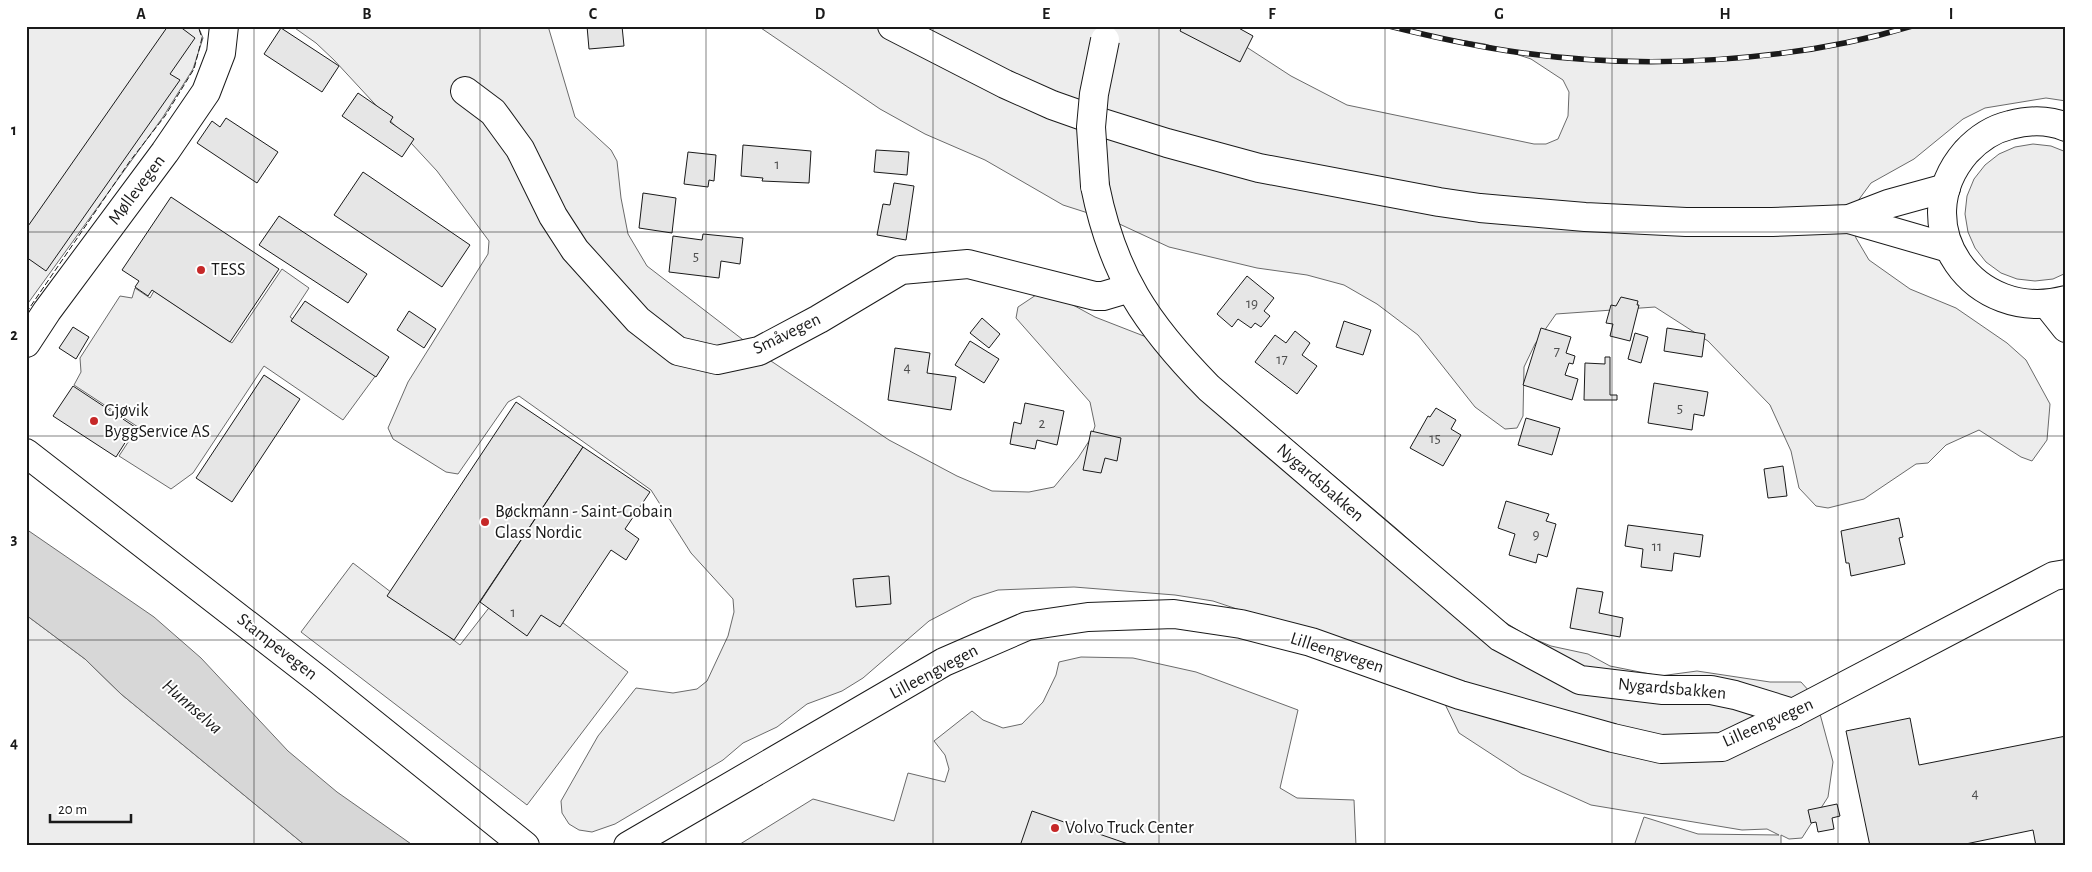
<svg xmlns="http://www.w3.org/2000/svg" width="2092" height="872" font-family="'Alegreya Sans',sans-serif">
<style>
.built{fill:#ededed;stroke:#6a6a6a}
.water{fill:#d7d7d7;stroke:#6a6a6a}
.building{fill:#e6e6e6;stroke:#1a1a1a}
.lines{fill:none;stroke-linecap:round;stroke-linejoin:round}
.minor-casing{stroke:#1a1a1a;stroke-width:30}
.major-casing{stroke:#1a1a1a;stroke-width:30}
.highway-casing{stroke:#1a1a1a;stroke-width:30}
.minor{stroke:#fff;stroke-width:28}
.major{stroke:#fff;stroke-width:28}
.highway{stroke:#fff;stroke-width:28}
.rail-casing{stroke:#1a1a1a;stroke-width:5.5}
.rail{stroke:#fff;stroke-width:4;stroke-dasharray:11;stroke-linecap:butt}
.minor-bridge-casing{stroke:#1a1a1a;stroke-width:30;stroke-linecap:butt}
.minor-bridge{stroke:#fff;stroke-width:28}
.fence{stroke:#1a1a1a;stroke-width:1;stroke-dasharray:6 2.5;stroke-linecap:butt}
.grid{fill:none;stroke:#1a1a1a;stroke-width:1;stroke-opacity:0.55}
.poi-dot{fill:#c62828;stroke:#fff;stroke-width:2}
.labels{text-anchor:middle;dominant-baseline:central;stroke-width:4;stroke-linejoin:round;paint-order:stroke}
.number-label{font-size:15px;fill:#4d4d4d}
.street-label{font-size:18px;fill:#1a1a1a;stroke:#fff}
.poi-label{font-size:18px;fill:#1a1a1a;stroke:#fff;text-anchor:start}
.water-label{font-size:19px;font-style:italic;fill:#1a1a1a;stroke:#fff}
.neatline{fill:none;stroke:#1a1a1a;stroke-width:2}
.grid-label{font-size:16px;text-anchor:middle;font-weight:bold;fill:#1a1a1a}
</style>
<rect width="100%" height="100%" fill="#fff"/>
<g class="built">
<polygon points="26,26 198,26 203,38 193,69 163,117 26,306"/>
<polygon points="292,26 548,26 575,117 611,150 617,161 621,198 628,234 647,266 768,359 889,440 957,476 992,491 1029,492 1054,487 1078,458 1091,438 1095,426 1090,402 1016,318 1018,307 1039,293 1051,293 1095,317 1190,354 1397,529 1495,616 1527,636 1551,646 1588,654 1610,666 1660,676 1697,671 1770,682 1801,682 1810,692 1820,714 1833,762 1828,797 1802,838 1789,839 1781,835 1781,846 1634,846 1644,817 1698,834 1779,835 1767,829 1742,830 1591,805 1522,774 1459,733 1443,700 1261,617 1213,601 1175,595 1074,587 998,590 973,598 929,621 863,678 842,691 807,704 777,727 743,743 723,760 615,824 592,832 579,830 569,824 562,813 561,801 598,736 636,688 673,693 697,689 707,681 728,636 734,612 733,599 691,553 651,490 519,396 508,402 458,474 446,472 393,439 388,428 408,382 488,254 489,241 437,171 334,60 316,43"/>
<polygon points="758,26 1214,26 1291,76 1347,105 1534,144 1546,144 1558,139 1568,116 1569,92 1563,80 1531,59 1485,44 1436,36 1401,26 2066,26 2066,101 2046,98 1985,108 1963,119 1914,159 1871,183 1849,213 1856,238 1869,260 1910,289 1956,308 2007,343 2026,360 2050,404 2047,440 2032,461 2021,457 1979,430 1946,445 1928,463 1916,464 1864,499 1828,508 1816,506 1799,488 1791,451 1770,405 1708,341 1655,307 1556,314 1535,344 1524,367 1523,416 1517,428 1505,429 1475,407 1418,335 1377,304 1344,285 1307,275 1257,268 1169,247 1113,221 1063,205 985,160 925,134 880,109"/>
<polygon points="2033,144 2051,146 2066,152 2066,273 2053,279 2035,281 2017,279 2001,273 1986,262 1975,248 1968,232 1965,214 1967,196 1974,179 1985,165 1999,154 2015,147"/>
<polygon points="282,269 309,288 290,317 376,375 343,420 264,366 193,473 171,489 119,456 138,427 74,385 81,372 80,358 120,296 132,298 135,288 150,298 154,291 232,343"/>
<polygon points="353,563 460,645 509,582 628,672 527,805 301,632"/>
<polygon points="26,615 85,659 121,694 306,846 26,846"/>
<polygon points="1081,657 1133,658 1196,672 1298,710 1280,788 1297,798 1354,800 1356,846 737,846 813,799 894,821 908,773 945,782 949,769 945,755 934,741 972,711 983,720 1003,728 1022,724 1043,702 1056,675 1059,662"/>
</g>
<polygon class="water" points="26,529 154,617 201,658 288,751 337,792 414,846 306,846 121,694 85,659 26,615"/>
<g class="building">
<polygon points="168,26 179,26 195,38 170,74 180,80 46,271 26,257 26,229"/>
<polygon points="587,26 622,26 624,46 589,49"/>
<polygon points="1182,26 1235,26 1253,36 1240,62 1180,31"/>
<polygon points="281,28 339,66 322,92 264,54"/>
<polygon points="358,93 393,117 390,122 414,139 402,157 342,116"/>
<polygon points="226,118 278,152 257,183 197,143 212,121 220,127"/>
<polygon points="743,145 811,151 809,183 762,181 763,178 741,176"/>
<polygon points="876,150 909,152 907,175 874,172"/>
<polygon points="688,152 716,155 714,181 709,180 708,187 684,184"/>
<polygon points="363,172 470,245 442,287 334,215"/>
<polygon points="894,183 914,186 906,240 877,235 883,204 890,205"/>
<polygon points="643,193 676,198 672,233 639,228"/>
<polygon points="171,197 279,269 230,342 152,290 148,296 135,287 139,281 122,270"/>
<polygon points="279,216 367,274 348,303 259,245"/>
<polygon points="703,234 743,238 740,264 721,261 719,278 669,272 673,236 702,240"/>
<polygon points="1247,276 1274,298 1264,311 1270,316 1261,327 1255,323 1251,328 1238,319 1232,327 1217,314"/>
<polygon points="1621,297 1638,301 1637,305 1639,305 1630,341 1610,336 1613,324 1606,323 1611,305 1616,306"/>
<polygon points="305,301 389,357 376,377 291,321"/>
<polygon points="409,311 436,329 424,348 397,330"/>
<polygon points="982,318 1000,334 989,348 970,333"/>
<polygon points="1344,321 1371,330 1363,355 1336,347"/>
<polygon points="73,327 89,337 76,359 59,348"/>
<polygon points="1541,328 1571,337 1566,353 1575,356 1573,364 1569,363 1565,375 1578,379 1572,400 1523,385"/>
<polygon points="1667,328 1705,334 1702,357 1664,351"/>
<polygon points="1295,331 1310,343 1302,355 1317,366 1297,394 1255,362 1275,335 1286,343"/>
<polygon points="1635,333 1648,337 1641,363 1628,359"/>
<polygon points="970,341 999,359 984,383 955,365"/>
<polygon points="895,348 930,353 927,373 956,377 951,410 888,400"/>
<polygon points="1605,357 1610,357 1610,395 1617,395 1617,400 1584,400 1585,363 1605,364"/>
<polygon points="264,375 300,399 232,502 196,478"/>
<polygon points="1654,383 1708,392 1704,416 1694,414 1692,430 1648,423"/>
<polygon points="73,386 135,427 116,457 53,416"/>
<polygon points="516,402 583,447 454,640 387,596"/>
<polygon points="1025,403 1064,411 1057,445 1037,440 1035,449 1010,444 1014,422 1021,424"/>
<polygon points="1436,408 1456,420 1451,429 1461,435 1443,466 1410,448 1428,416 1430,417"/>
<polygon points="1526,418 1560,428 1552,455 1518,445"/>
<polygon points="1091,431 1121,438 1117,461 1105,458 1101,473 1083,470"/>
<polygon points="583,447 650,492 625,529 639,539 626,560 611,550 560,627 541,615 527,636 480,602"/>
<polygon points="1783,466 1787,496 1768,498 1764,469"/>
<polygon points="1506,501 1549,514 1546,521 1556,524 1547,557 1538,554 1536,563 1509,555 1515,534 1498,528"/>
<polygon points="1899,518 1903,537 1899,538 1905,564 1851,576 1849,563 1846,563 1841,531"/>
<polygon points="1628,525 1703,535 1700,557 1674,553 1672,571 1641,567 1643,549 1625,546"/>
<polygon points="889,576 891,604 856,607 853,579"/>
<polygon points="1577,588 1603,592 1599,613 1623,618 1620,637 1570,628"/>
<polygon points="1910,718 1919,765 2066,736 2066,846 2036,846 2033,830 1956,846 1870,846 1846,731"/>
<polygon points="1837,804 1840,816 1832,818 1834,829 1818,832 1816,822 1811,823 1808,810"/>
<polygon points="1032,811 1134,846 1020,846"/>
</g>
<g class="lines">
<defs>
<g id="minor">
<polyline points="465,91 493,112 520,149 553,216 575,250 638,320 678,351 717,360 759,351 819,319 901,270 968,264 1095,296 1103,296 1130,288"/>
<path d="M1095,186C1113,275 1146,324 1209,388L1500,637L1580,680L1663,690H1711L1735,695L1793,713"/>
<polyline points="26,343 47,311 165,152 206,92 221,53 224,26"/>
<polyline points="26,453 320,681 525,846"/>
<polyline points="628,846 944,662 1027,626 1088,617 1174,614 1241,624 1311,642 1460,695 1613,738 1661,749 1722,747 1793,713 2054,576 2066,574"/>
</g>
<polyline id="major" points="2047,304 2066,328"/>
<g id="highway">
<polyline points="892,26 1005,84 1052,105 1103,123 1167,143 1259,168 1439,202 1480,208 1585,217 1686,222 1772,222 1849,219 1888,204 1946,188"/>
<path d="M2066,127C2047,119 2029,120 2010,125C1993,129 1978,139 1966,152C1903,225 1974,325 2066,300"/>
<polyline points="1849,219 1949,248"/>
</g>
</defs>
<use href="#minor" class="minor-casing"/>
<use href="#major" class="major-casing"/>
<use href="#highway" class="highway-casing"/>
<use href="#minor" class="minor"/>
<use href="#major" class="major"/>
<use href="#highway" class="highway"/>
<defs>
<path id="rail" d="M1389,26C1433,37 1478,47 1523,53C1645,70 1794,62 1912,26"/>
</defs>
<use href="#rail" class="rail-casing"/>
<use href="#rail" class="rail"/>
<defs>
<polyline id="minor-bridge" points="1095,186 1091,127 1094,94 1105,40"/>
</defs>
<use href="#minor-bridge" class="minor-bridge-casing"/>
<use href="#minor-bridge" class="minor-bridge"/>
<polyline class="fence" points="26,313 130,161 165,116 194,69 202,38 198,26"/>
</g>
<path class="grid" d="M254,26V846M480,26V846M706,26V846M933,26V846M1159,26V846M1385,26V846M1612,26V846M1838,26V846M26,232H2066M26,436H2066M26,640H2066"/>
<g class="poi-dot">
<circle cx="201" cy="270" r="5"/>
<circle cx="94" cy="421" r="5"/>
<circle cx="485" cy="522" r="5"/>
<circle cx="1055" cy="828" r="5"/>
</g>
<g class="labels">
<g class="number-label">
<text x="777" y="164">1</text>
<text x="696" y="256">5</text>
<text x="1252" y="303">19</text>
<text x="1557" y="351">7</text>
<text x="1282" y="359">17</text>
<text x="907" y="367">4</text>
<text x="1680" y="408">5</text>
<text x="1042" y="423">2</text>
<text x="1435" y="438">15</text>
<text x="1536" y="534">9</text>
<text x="1657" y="546">11</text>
<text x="513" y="612">1</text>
<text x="1975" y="793">4</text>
</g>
<g class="street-label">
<text transform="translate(137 190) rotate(-53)">Møllevegen</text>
<text transform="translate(787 334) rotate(-26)">Småvegen</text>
<text transform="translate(1320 483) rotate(41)">Nygardsbakken</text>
<text transform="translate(277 647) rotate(38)">Stampevegen</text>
<text transform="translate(1337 653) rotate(18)">Lilleengvegen</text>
<text transform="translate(934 672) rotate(-28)">Lilleengvegen</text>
<text transform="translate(1672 689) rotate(5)">Nygardsbakken</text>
<text transform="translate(1768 723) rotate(-24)">Lilleengvegen</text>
</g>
<g class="poi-label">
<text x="211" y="270">TESS</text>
<text x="104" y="411">Gjøvik<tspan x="104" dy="21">ByggService AS</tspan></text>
<text x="495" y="512">Bøckmann - Saint-Gobain<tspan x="495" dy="21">Glass Nordic</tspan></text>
<text x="1065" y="828">Volvo Truck Center</text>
</g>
<g class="water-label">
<text transform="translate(192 707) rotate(41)">Hunnselva</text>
</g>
</g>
<rect width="2092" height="872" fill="none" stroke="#ffffff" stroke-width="55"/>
<path d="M50 814v8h81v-8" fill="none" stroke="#1a1a1a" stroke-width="2.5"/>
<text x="58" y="814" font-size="15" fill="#1a1a1a" stroke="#ffffff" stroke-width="4" paint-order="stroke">20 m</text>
<rect x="28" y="28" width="2036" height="816" class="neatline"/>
<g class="grid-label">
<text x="141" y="19">A</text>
<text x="367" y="19">B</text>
<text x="593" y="19">C</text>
<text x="820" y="19">D</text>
<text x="1046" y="19">E</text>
<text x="1272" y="19">F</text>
<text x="1499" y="19">G</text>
<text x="1725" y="19">H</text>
<text x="1951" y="19">I</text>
<text x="14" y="135">1</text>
<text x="14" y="340">2</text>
<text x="14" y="544">3</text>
<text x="14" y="748">4</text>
</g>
</svg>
